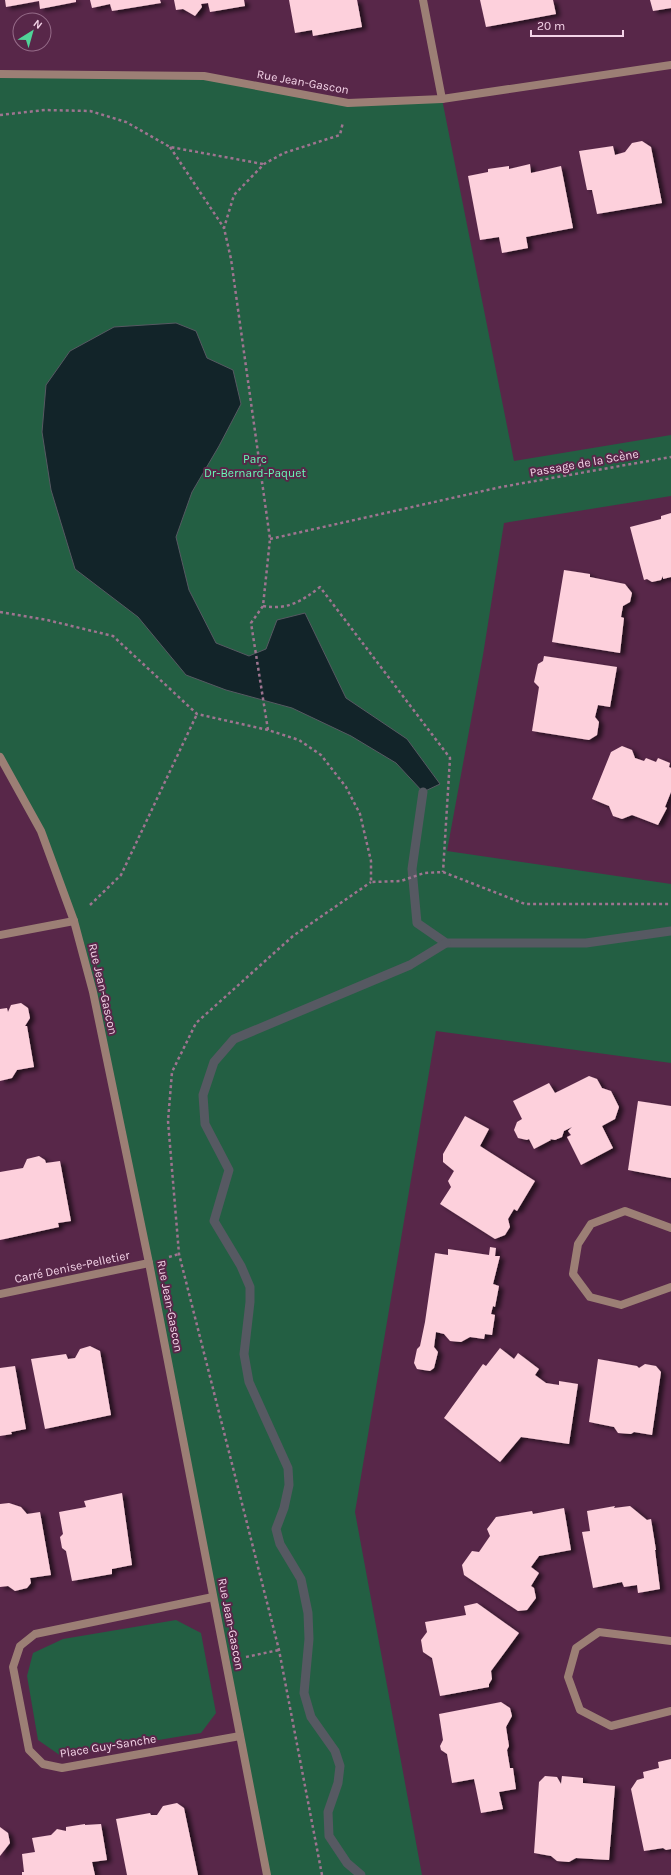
<svg xmlns="http://www.w3.org/2000/svg" width="671" height="1875" font-family="Karla,sans-serif">
<style>
.green{fill:#235f43}
.water{fill:#122429;stroke:#565962}
.lines{fill:none;stroke-linecap:round;stroke-linejoin:round}
.stream{stroke:#565962;stroke-width:9}
.building{fill:#fdd0dc;filter:url(#shadow)}
.path{stroke:#9e7490;stroke-width:2.5;stroke-dasharray:3 3;stroke-linecap:butt}
.street{stroke:#9c7f75;stroke-width:8}
.labels{text-anchor:middle;dominant-baseline:central;stroke-width:4;stroke-linejoin:round;paint-order:stroke}
.street-label{font-size:12px;fill:#f4d4e8;stroke:#582749}
.park-label{font-size:12px;fill:#68fbb7;stroke:#582749}
</style>
<defs>
<filter id="shadow"><feDropShadow dx="4.5" dy="2.5" stdDeviation="2" flood-color="#0009"/></filter>
</defs>
<rect width="100%" height="100%" fill="#582749"/>
<g class="green">
<polygon points="0,74 204,76 348,103 442,99 514,461 671,435 671,496 504,523 483,655 447,851 671,884 671,1063 436,1031 355,1512 422,1875 265,1875 93,992 41,831 0,757"/>
<polygon points="176,1620 201,1633 216,1713 201,1733 61,1756 38,1740 27,1676 33,1653 63,1639"/>
</g>
<polygon class="water" points="176,323 196,331 207,358 233,370 241,404 219,446 192,492 176,537 189,590 216,643 249,656 266,649 277,620 305,613 346,698 407,739 440,784 423,792 396,763 351,736 292,708 226,690 186,675 138,617 75,569 51,490 42,432 46,385 70,351 114,327"/>
<g class="lines">
<g class="stream">
<polyline points="423,792 412,869 417,923 446,943 586,943 671,931"/>
<polyline points="361,1875 347,1863 329,1836 328,1812 338,1783 340,1766 335,1751 311,1717 304,1693 309,1639 308,1613 301,1579 280,1544 276,1529 284,1508 289,1485 288,1468 249,1382 244,1354 250,1302 250,1287 241,1266 214,1221 229,1170 205,1124 203,1095 214,1062 234,1039 410,965 446,943"/>
</g>
</g>
<g class="building">
<polygon points="5,0 76,0 76,2 40,9 39,1 6,7"/>
<polygon points="90,0 160,0 161,3 112,11 110,4 92,8"/>
<polygon points="174,0 244,0 245,6 210,12 208,3 201,4 202,7 195,16 183,9 176,10"/>
<polygon points="289,0 357,0 362,27 313,36 312,30 295,33"/>
<polygon points="480,0 553,0 556,14 486,27"/>
<polygon points="650,0 671,0 671,8 653,11"/>
<polygon points="642,141 651,147 662,203 597,214 592,190 587,190 579,151 613,146 615,155 625,152 632,143"/>
<polygon points="530,164 531,173 561,166 573,228 526,237 528,248 502,253 499,237 480,240 468,176 488,172 488,169 509,166 509,169"/>
<polygon points="671,513 671,577 663,579 663,576 661,580 652,582 647,579 644,580 630,527 661,519 661,516"/>
<polygon points="564,570 590,574 590,577 625,584 632,593 630,602 623,606 621,617 624,618 620,653 552,642"/>
<polygon points="544,656 617,667 610,707 598,705 595,717 599,722 597,735 589,740 532,731 539,687 534,682 538,664 543,661"/>
<polygon points="622,746 632,750 635,758 644,761 646,758 656,762 658,758 670,763 669,767 671,768 671,792 665,807 667,808 658,825 632,815 622,819 613,816 609,806 592,799 611,752"/>
<polygon points="21,1003 28,1008 30,1018 25,1026 27,1026 34,1067 17,1070 12,1078 0,1081 0,1009 7,1008 8,1012 11,1005"/>
<polygon points="589,1076 597,1079 602,1088 611,1091 619,1107 615,1119 602,1126 613,1148 581,1165 567,1137 571,1135 568,1131 572,1127 564,1131 562,1137 555,1140 550,1139 551,1140 534,1149 529,1139 527,1140 518,1138 514,1130 517,1122 522,1119 513,1101 549,1083 555,1093"/>
<polygon points="638,1101 671,1106 671,1178 628,1170"/>
<polygon points="465,1116 489,1129 480,1146 535,1181 517,1211 514,1209 508,1219 510,1227 505,1235 495,1239 440,1204 451,1187 448,1181 454,1171 443,1162 443,1154"/>
<polygon points="39,1156 45,1160 46,1163 60,1161 71,1221 58,1223 59,1227 0,1240 0,1172 23,1168 27,1159"/>
<polygon points="490,1247 496,1248 495,1256 500,1256 493,1284 499,1286 495,1307 493,1306 491,1314 495,1315 492,1335 485,1334 484,1339 470,1337 461,1342 450,1341 444,1334 436,1332 434,1347 438,1352 434,1368 430,1371 417,1369 414,1363 417,1349 420,1346 425,1322 435,1253 448,1255 448,1249 489,1255"/>
<polygon points="90,1346 100,1351 111,1415 45,1429 31,1359 66,1354 68,1359 75,1358 80,1349"/>
<polygon points="500,1348 514,1359 518,1353 539,1369 535,1375 546,1383 559,1385 559,1381 578,1384 569,1444 521,1437 500,1462 444,1418 483,1364 486,1366"/>
<polygon points="598,1359 637,1366 639,1368 645,1364 656,1366 661,1372 652,1435 634,1432 631,1434 618,1433 614,1427 589,1422"/>
<polygon points="15,1366 26,1429 11,1432 12,1434 0,1436 0,1368"/>
<polygon points="122,1493 132,1565 112,1569 112,1574 72,1581 66,1551 62,1548 60,1537 63,1534 59,1512 86,1507 84,1501"/>
<polygon points="9,1503 21,1507 27,1514 40,1512 51,1575 30,1578 31,1583 27,1588 15,1591 8,1586 0,1587 0,1504"/>
<polygon points="615,1506 614,1508 630,1506 647,1520 651,1519 656,1550 655,1550 660,1589 638,1593 637,1585 624,1587 622,1582 593,1588 582,1532 590,1531 587,1511"/>
<polygon points="564,1508 571,1550 539,1556 531,1567 539,1573 531,1586 534,1588 536,1598 527,1610 518,1611 464,1575 462,1565 472,1551 479,1552 490,1536 487,1529 496,1517 532,1511 533,1514"/>
<polygon points="477,1603 519,1633 491,1671 492,1679 489,1684 489,1687 440,1696 432,1658 423,1652 421,1640 427,1632 425,1622 466,1615 464,1606"/>
<polygon points="501,1702 510,1708 512,1716 506,1727 509,1746 507,1750 510,1768 513,1768 516,1789 499,1792 503,1809 481,1813 474,1779 452,1783 447,1754 441,1750 440,1746 443,1740 439,1714"/>
<polygon points="671,1759 671,1849 666,1850 663,1848 644,1851 631,1789 637,1780 644,1778 643,1772 659,1768 658,1762"/>
<polygon points="545,1776 557,1777 561,1784 562,1776 583,1778 583,1783 615,1786 609,1860 576,1858 569,1862 557,1861 551,1856 534,1853 539,1782"/>
<polygon points="177,1803 184,1808 198,1875 127,1875 116,1819 150,1813 151,1815 157,1815 163,1806"/>
<polygon points="85,1824 85,1825 101,1824 107,1860 92,1862 95,1875 22,1875 22,1872 24,1872 22,1854 35,1852 32,1838 51,1835 57,1829 66,1831 66,1827"/>
<polygon points="0,1827 8,1833 10,1843 0,1856"/>
</g>
<g class="lines">
<g class="path">
<polyline points="0,115 45,110 90,111 126,122 170,147 263,164"/>
<polyline points="170,147 224,228"/>
<polyline points="270,539 501,487 671,457"/>
<path d="M263,606C287,610 301,602 320,587L450,758L443,872"/>
<polyline points="0,612 47,620 113,636 197,714 268,730 299,740 321,755 346,787 360,814 371,861 371,882 401,881 424,873 443,872 525,904 671,904"/>
<polyline points="268,730 251,623 263,606 270,539 231,259 224,228 234,195 264,164 284,153 340,135 343,122"/>
<polyline points="90,905 121,875 197,714"/>
<polyline points="169,1257 179,1254"/>
<polyline points="246,1657 279,1650"/>
<polyline points="322,1875 279,1650 179,1254 168,1121 172,1072 196,1023 293,936 371,882"/>
</g>
<g class="street">
<polyline points="423,0 442,99"/>
<polyline points="0,74 204,76 348,103 442,99 671,65"/>
<polyline points="0,757 41,831 74,921 93,992 149,1263 267,1875"/>
<polyline points="0,935 74,921"/>
<polyline points="671,1228 625,1211 591,1224 578,1244 573,1274 590,1297 621,1305 671,1287"/>
<polyline points="0,1294 149,1263"/>
<polyline points="213,1597 35,1634 20,1646 13,1667 29,1750 43,1764 62,1768 240,1736"/>
<polyline points="671,1641 599,1632 576,1648 568,1677 580,1710 611,1726 671,1711"/>
</g>
</g>
<g class="labels">
<g class="street-label">
<text transform="translate(303 82) rotate(10)">Rue Jean-Gascon</text>
<text transform="translate(584 463) rotate(-10)">Passage de la Scène</text>
<text transform="translate(103 989) rotate(77)">Rue Jean-Gascon</text>
<text transform="translate(72 1267) rotate(-12)">Carré Denise-Pelletier</text>
<text transform="translate(170 1306) rotate(79)">Rue Jean-Gascon</text>
<text transform="translate(231 1624) rotate(79)">Rue Jean-Gascon</text>
<text transform="translate(108 1746) rotate(-9)">Place Guy-Sanche</text>
</g>
<g class="park-label">
<text x="255" y="459">Parc<tspan x="255" dy="14">Dr-Bernard-Paquet</tspan></text>
</g>
</g>
<g transform="translate(32 32) rotate(37)"><circle r="19" fill="#582749" stroke="#966c89"/>
<path d="M0-3L7 15L0 10L-7 15Z" fill="#50d398"/>
<text y="-6" font-size="11" font-weight="bold" text-anchor="middle" fill="#f4d4e8">N</text>
</g>
<path d="M531 30v6h92v-6" fill="none" stroke="#f4d4e8" stroke-width="2"/>
<text x="537" y="30" font-size="12" fill="#f4d4e8" stroke="#582749" stroke-width="3" paint-order="stroke">20 m</text>
</svg>
